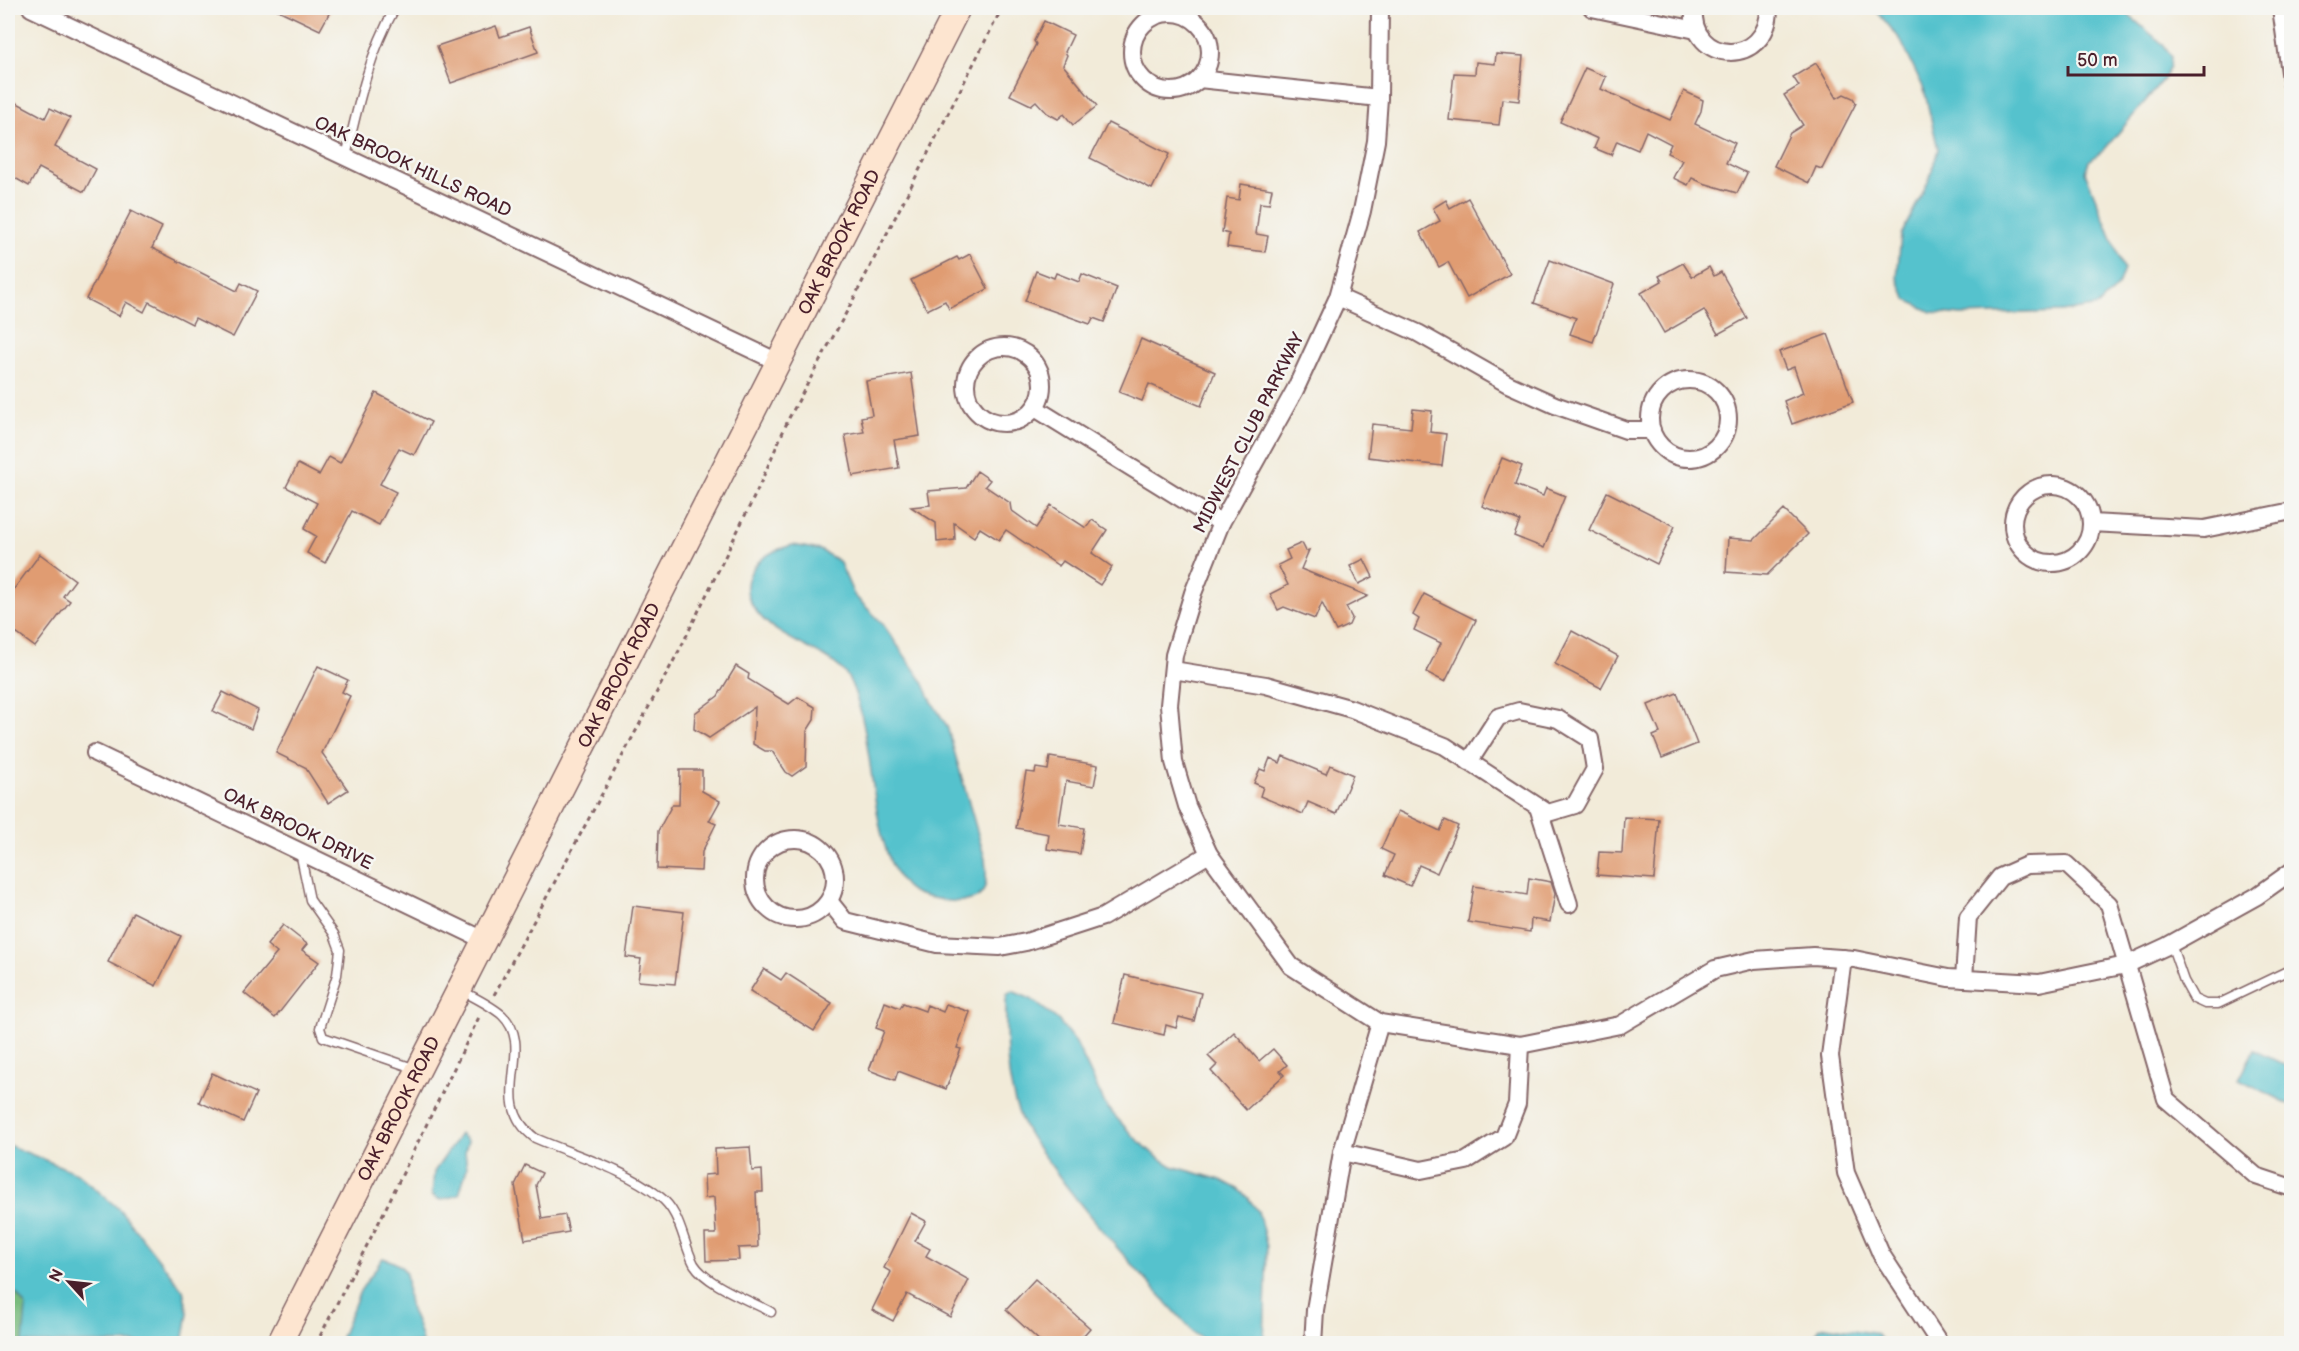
<svg xmlns="http://www.w3.org/2000/svg" width="2299" height="1351" font-family="'Balsamiq Sans',sans-serif">
<style>
.forest{fill:#79bb7d;stroke:#626d54;stroke-width:1.5}
.water{fill:#55c2cd;stroke:#50707c;stroke-width:1.5}
.building{fill:#e09c72}
.lines{fill:none;stroke-linecap:round;stroke-linejoin:round}
.lane-casing{stroke:#856668;stroke-width:11}
.street-casing{stroke:#856668;stroke-width:20}
.secondary-casing{stroke:#856668;stroke-width:27}
.path{stroke:#856668;stroke-width:3;stroke-dasharray:4.5 4.5;stroke-linecap:butt}
.lane{stroke:#fff;stroke-width:8}
.street{stroke:#fff;stroke-width:16}
.secondary{stroke:#fde5d0;stroke-width:24}
.labels{text-anchor:middle;dominant-baseline:central;stroke-width:5;stroke-linejoin:round;paint-order:stroke}
.street-label{font-size:18px;fill:#4a1f2b;stroke:#f6f6f2}
</style>
<rect width="100%" height="100%" fill="#f6f6f2"/>
<filter id="ink" filterUnits="userSpaceOnUse"><feTurbulence type="fractalNoise" baseFrequency=".0167" numOctaves="2"/><feDisplacementMap in="SourceGraphic" scale="12" xChannelSelector="R" yChannelSelector="G"/><feConvolveMatrix kernelMatrix="1 2 1 2 8 2 1 2 1" color-interpolation-filters="sRGB"/></filter>
<filter id="wash" filterUnits="userSpaceOnUse"><feTurbulence type="fractalNoise" baseFrequency=".008" numOctaves="4" result="noise"/><feDisplacementMap in="SourceGraphic" scale="24" xChannelSelector="R" yChannelSelector="G"/><feGaussianBlur stdDeviation="1.35" result="paint"/><feColorMatrix in="noise" values="0 0 0 0 0 0 0 0 0 0 0 0 0 0 0 0 0 1.4 0 .05"/><feComposite in="paint" operator="in"/></filter>
<g filter="url(#wash)">
<rect width="100%" height="100%" fill="#f2ebd9"/>
<polygon class="forest" points="8,1292 17,1294 26,1307 23,1343 8,1344"/>
<g class="water">
<polygon points="1874,8 2120,8 2164,45 2171,56 2170,66 2164,79 2104,150 2089,161 2085,172 2124,269 2118,286 2098,306 2062,312 1961,315 1931,312 1907,300 1897,278 1901,235 1930,178 1938,149 1924,89 1900,39"/>
<path d="M793,545L820,550L839,561L854,595L882,623L923,682L932,702L947,726L985,859C986,872 990,893 974,899C962,903 950,902 938,899C927,897 913,895 905,886C867,843 877,737 850,681C835,650 777,644 754,608C747,597 744,587 750,574C758,557 776,549 793,545Z"/>
<path d="M1012,991L1031,999L1058,1020L1076,1043L1106,1106L1133,1136L1156,1156L1172,1166L1221,1180L1238,1189L1248,1198L1258,1211L1267,1247L1264,1343H1208L1195,1334C1147,1280 1095,1227 1053,1168C1040,1151 1026,1134 1019,1114C1005,1078 1006,1039 1006,1001L1007,995Z"/>
<polygon points="2254,1050 2291,1068 2291,1105 2239,1079"/>
<polygon points="460,1134 468,1141 465,1151 467,1168 459,1195 440,1200 432,1195 434,1172"/>
<polygon points="8,1145 77,1173 120,1210 183,1290 188,1313 183,1343 23,1343 26,1307 17,1294 8,1292"/>
<path d="M383,1258C419,1269 402,1284 410,1307C414,1320 421,1330 422,1343H343L341,1337L360,1291Z"/>
<polygon points="1826,1326 1872,1333 1877,1335 1885,1343 1810,1343 1820,1328"/>
</g>
<g id="blocks">
<g class="building">
<polygon points="274,8 332,8 320,30"/>
<polygon points="1044,21 1073,35 1065,52 1067,55 1063,65 1097,106 1073,125 1064,114 1058,119 1047,113 1036,101 1031,105 1010,95 1036,44 1034,41"/>
<polygon points="496,26 500,37 529,27 538,52 451,83 437,46"/>
<polygon points="1496,54 1523,56 1519,101 1502,99 1499,125 1449,120 1454,73 1475,74 1476,62 1495,64"/>
<polygon points="1816,63 1837,98 1844,94 1853,98 1856,103 1822,169 1816,167 1809,183 1774,166 1790,133 1803,125 1784,95 1799,86 1793,77"/>
<polygon points="1585,68 1606,77 1601,89 1670,120 1684,91 1703,100 1701,111 1695,124 1735,143 1726,163 1747,173 1737,193 1703,183 1692,178 1688,185 1673,178 1682,160 1667,153 1671,144 1646,131 1638,150 1617,141 1611,155 1594,148 1598,139 1560,122"/>
<polygon points="8,98 45,118 50,108 70,118 55,147 96,169 84,192 39,168 29,186 8,174"/>
<polygon points="1108,123 1169,154 1152,189 1090,158"/>
<polygon points="1241,184 1272,189 1269,204 1260,203 1256,234 1268,236 1265,252 1227,247 1229,234 1222,232 1227,198 1239,200"/>
<polygon points="1468,198 1510,274 1467,298 1448,262 1439,267 1420,232 1440,221 1433,208 1446,200 1450,208"/>
<polygon points="131,211 162,227 152,248 237,291 241,283 257,291 233,337 195,318 192,324 149,302 144,312 126,302 119,316 86,299"/>
<polygon points="970,254 988,289 949,309 945,301 927,310 911,280 957,257 959,260"/>
<polygon points="1550,260 1614,284 1593,342 1570,334 1576,318 1534,303"/>
<polygon points="1683,263 1692,277 1709,267 1714,276 1721,272 1747,318 1718,334 1704,310 1664,333 1641,293 1662,281 1659,276"/>
<polygon points="1036,271 1054,278 1056,273 1079,282 1082,274 1117,288 1104,322 1093,318 1090,324 1025,301"/>
<polygon points="1828,334 1853,402 1792,424 1784,401 1803,393 1794,367 1786,370 1779,352"/>
<polygon points="1141,339 1215,372 1201,406 1149,384 1142,401 1119,392"/>
<polygon points="911,373 920,436 894,440 899,468 853,476 845,435 864,432 861,417 872,415 866,381"/>
<polygon points="376,393 431,422 414,455 399,448 380,484 396,492 379,525 352,511 325,563 307,553 316,536 304,529 317,503 286,487 298,464 319,475 329,457 340,463"/>
<polygon points="1413,409 1432,411 1430,432 1446,434 1442,466 1368,457 1372,424 1411,428"/>
<polygon points="1502,458 1522,466 1515,485 1543,496 1546,488 1565,496 1544,548 1514,536 1520,521 1482,506"/>
<polygon points="977,471 990,480 985,486 1010,503 1011,510 1036,528 1051,505 1086,528 1092,520 1107,530 1092,553 1112,567 1100,585 1063,561 1059,566 1006,530 999,540 980,528 974,537 954,523 955,540 937,542 936,523 911,507 930,505 928,491 966,488"/>
<polygon points="1607,492 1675,526 1657,564 1589,530"/>
<polygon points="1784,510 1808,534 1767,575 1726,572 1728,538 1754,540"/>
<polygon points="1302,543 1306,551 1309,550 1301,569 1368,596 1346,607 1352,618 1349,625 1336,631 1322,603 1315,619 1284,607 1278,610 1270,594 1288,585 1278,565 1290,559 1286,550"/>
<polygon points="40,554 75,580 63,596 70,601 35,647 8,627 8,584 14,589"/>
<polygon points="1364,559 1373,577 1359,584 1350,566"/>
<polygon points="1424,594 1476,620 1445,682 1426,672 1441,643 1414,630 1419,619 1413,615"/>
<polygon points="1572,631 1618,656 1601,688 1555,664"/>
<polygon points="318,666 348,680 342,692 350,696 322,753 348,790 328,803 305,767 276,753"/>
<polygon points="736,666 749,674 748,679 789,704 798,697 815,707 814,720 807,731 806,766 792,776 786,772 772,751 765,751 753,744 755,707 709,738 694,729 695,713 718,696"/>
<polygon points="223,692 258,710 251,729 213,711"/>
<polygon points="1677,693 1697,744 1662,758 1653,736 1660,733 1648,705"/>
<polygon points="1283,756 1326,774 1330,765 1353,775 1336,814 1308,802 1303,814 1260,796 1263,787 1254,783 1260,769 1265,771 1270,758 1280,763"/>
<polygon points="1050,757 1098,765 1094,786 1066,781 1059,824 1084,828 1080,854 1047,849 1049,834 1016,828 1026,772 1035,773 1036,768 1048,770"/>
<polygon points="680,770 702,770 702,791 720,801 709,821 716,824 702,852 701,871 657,869 658,831 672,805 679,805"/>
<polygon points="1398,811 1440,831 1445,820 1458,826 1437,873 1419,865 1410,886 1385,875 1394,855 1381,849"/>
<polygon points="1624,817 1659,819 1654,879 1597,875 1599,852 1622,853"/>
<polygon points="1529,878 1551,882 1555,894 1550,922 1531,919 1530,932 1468,922 1474,886 1527,895"/>
<polygon points="633,906 684,912 675,984 638,981 641,959 626,957"/>
<polygon points="133,912 181,936 156,986 108,962"/>
<polygon points="283,925 307,944 302,950 319,962 275,1018 244,993 277,953 267,945"/>
<polygon points="764,969 781,980 786,973 832,1003 814,1031 750,991"/>
<polygon points="1125,975 1201,993 1194,1021 1179,1017 1176,1028 1166,1025 1164,1035 1114,1023"/>
<polygon points="885,1002 900,1008 903,1003 925,1011 927,1005 943,1012 946,1004 970,1012 957,1048 961,1049 946,1089 898,1071 895,1080 869,1070 884,1031 876,1028"/>
<polygon points="1234,1032 1259,1061 1273,1049 1287,1065 1280,1071 1284,1075 1246,1110 1211,1071 1217,1065 1208,1056"/>
<polygon points="212,1073 256,1093 243,1122 199,1102"/>
<polygon points="750,1147 752,1171 762,1170 763,1192 756,1192 758,1247 738,1248 739,1260 706,1261 705,1234 716,1234 714,1197 705,1198 704,1175 716,1174 715,1149"/>
<polygon points="525,1165 542,1173 536,1185 542,1219 565,1215 569,1232 525,1240 515,1185"/>
<polygon points="911,1213 926,1221 915,1241 930,1249 926,1256 969,1280 950,1317 907,1294 893,1321 872,1310 891,1272 884,1268"/>
<polygon points="1035,1279 1090,1328 1076,1344 1043,1344 1006,1310"/>
</g>
</g>
</g>
<g filter="url(#ink)">
<use href="#blocks" fill-opacity="0" stroke="#856668" stroke-width="1.5"/>
<g class="lines">
<defs>
<g id="lane">
<path d="M346,157C358,105 369,54 395,8"/>
<polyline points="300,852 310,900 334,934 340,950 337,975 320,1028 323,1037 416,1069"/>
<polyline points="2171,944 2184,981 2194,999 2205,1004 2218,1004 2287,971 2292,967"/>
<path d="M462,991C476,998 490,1005 502,1015C538,1049 485,1101 535,1138C576,1156 623,1168 659,1196C681,1212 682,1241 694,1264C707,1285 749,1300 771,1312"/>
</g>
<g id="street">
<polyline points="31,8 778,362"/>
<polyline points="1380,8 1379,98 1376,141 1362,211 1338,297 1295,390 1221,523 1193,593 1174,655 1169,705 1174,762 1187,806 1209,854 1291,966 1380,1023 1520,1045 1620,1025 1715,969 1754,960 1813,956 1854,959 1948,978 2039,983 2126,965 2167,946 2257,896 2292,871"/>
<polyline points="1592,8 1696,30"/>
<path d="M1694,8C1689,65 1769,68 1769,8"/>
<polyline points="2281,8 2292,87"/>
<circle cx="1171" cy="52" r="39"/>
<polyline points="1199,79 1379,98"/>
<polyline points="1338,297 1418,333 1508,384 1555,405 1626,430 1652,430"/>
<circle cx="1004" cy="385" r="38"/>
<circle cx="1689" cy="419" r="39"/>
<polyline points="1035,408 1221,523"/>
<circle cx="2052" cy="524" r="39"/>
<polyline points="2091,523 2204,529 2292,511"/>
<polyline points="1173,670 1266,685 1352,709 1445,746 1548,813 1575,805 1595,769 1590,739 1558,719 1519,711 1498,717 1469,762"/>
<polyline points="95,753 484,940"/>
<polyline points="1538,807 1569,904"/>
<circle cx="795" cy="879" r="40"/>
<polyline points="829,901 845,921 937,944 1000,947 1026,942 1103,917 1209,854"/>
<polyline points="1843,958 1830,1056 1846,1173 1881,1254 1940,1344"/>
<polyline points="1964,979 1968,917 2000,877 2027,865 2066,864 2109,904 2166,1099 2256,1176 2292,1188"/>
<polyline points="1342,1152 1421,1170 1466,1161 1504,1137 1517,1104 1520,1045"/>
<polyline points="1313,1344 1315,1310 1342,1152 1380,1023"/>
</g>
<g id="secondary">
<path id="s1" d="M279,1344L958,8"/>
</g>
</defs>
<use href="#lane" class="lane-casing"/>
<use href="#street" class="street-casing"/>
<use href="#secondary" class="secondary-casing"/>
<g class="path">
<polyline points="494,995 681,647 757,491 789,418 853,300 1002,8"/>
<polyline points="316,1344 379,1222 480,1015"/>
</g>
<use href="#lane" class="lane"/>
<use href="#street" class="street"/>
<use href="#secondary" class="secondary"/>
</g>
</g>
<g class="labels">
<g class="street-label">
<text transform="translate(413 167) rotate(25)">OAK BROOK HILLS ROAD</text>
<text stroke="none"><textPath href="#s1" startOffset="1236">OAK BROOK ROAD</textPath></text>
<text transform="translate(1249 433) rotate(-63)">MIDWEST CLUB PARKWAY</text>
<text stroke="none"><textPath href="#s1" startOffset="750">OAK BROOK ROAD</textPath></text>
<text transform="translate(298 829) rotate(26)">OAK BROOK DRIVE</text>
<text stroke="none"><textPath href="#s1" startOffset="264">OAK BROOK ROAD</textPath></text>
</g>
</g>
<rect width="2299" height="1351" fill="none" stroke="#f6f6f2" stroke-width="30"/>
<g transform="translate(69 1282) rotate(297)" stroke="#f6f6f2" stroke-width="4.5" paint-order="stroke">
<path d="M0-4.5L10 22L0 15L-10 22Z" fill="#4a1f2b"/>
<text y="-9" font-size="16" font-weight="bold" text-anchor="middle" fill="#4a1f2b">N</text>
</g>
<path d="M2068 66v9h136v-9" fill="none" stroke="#4a1f2b" stroke-width="3"/>
<text x="2077" y="66" font-size="18" fill="#4a1f2b" stroke="#f6f6f2" stroke-width="4.5" paint-order="stroke">50 m</text>
</svg>
